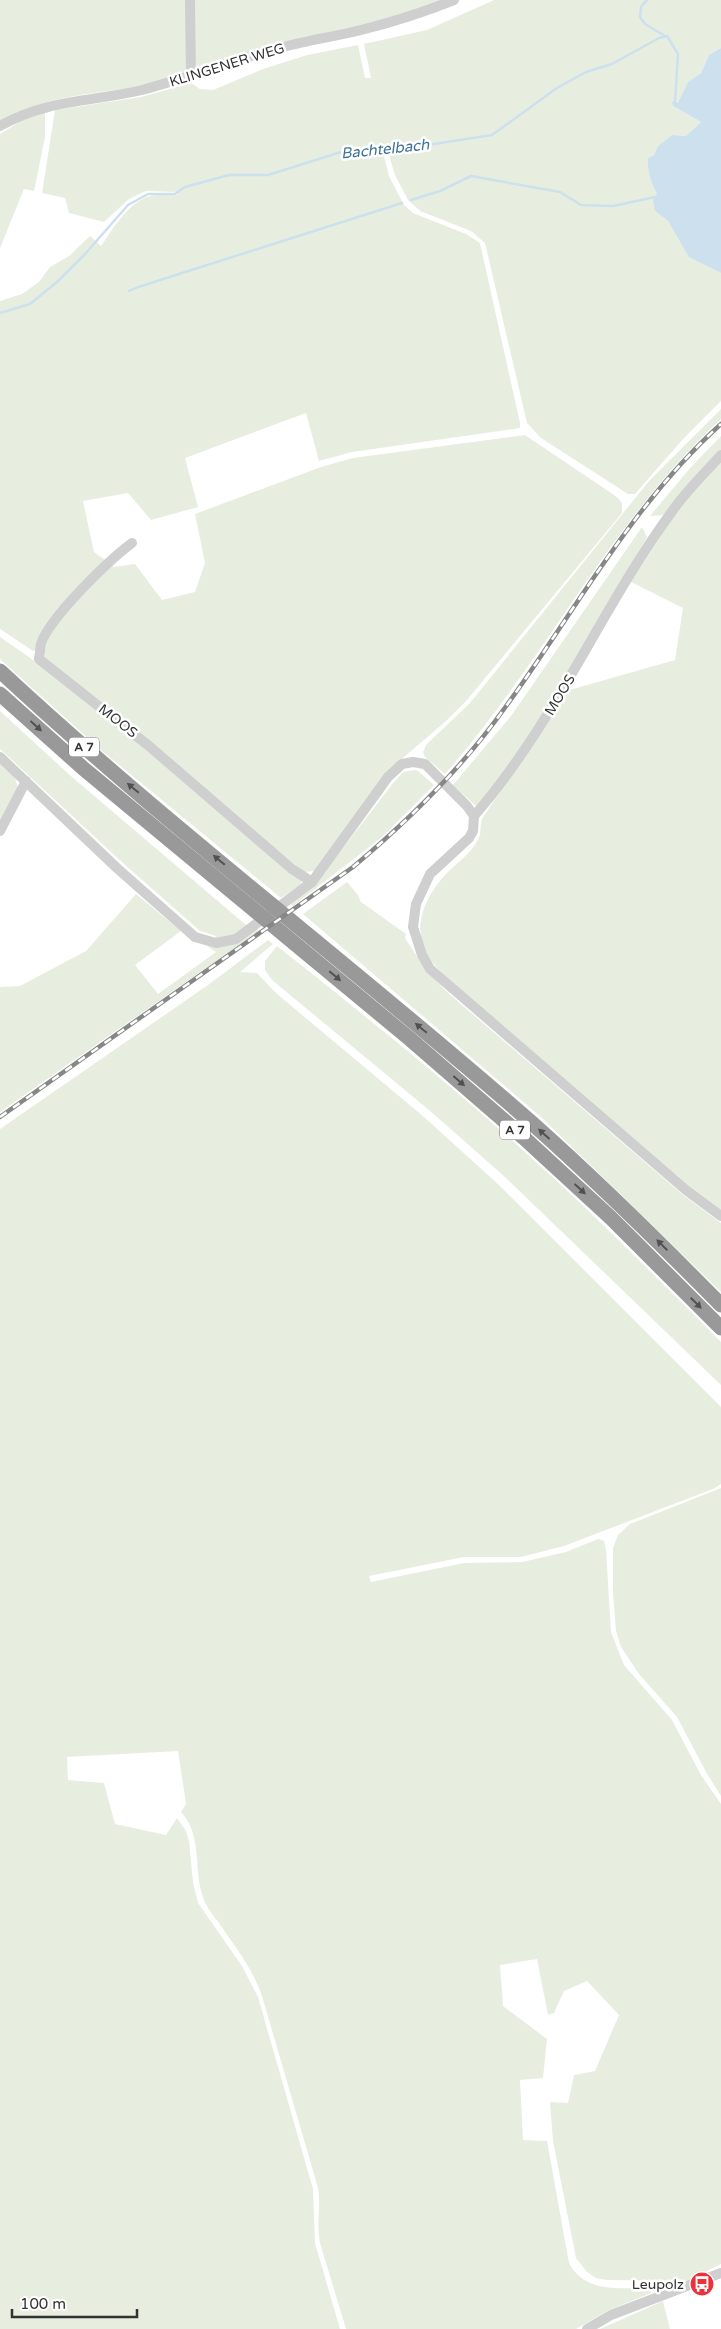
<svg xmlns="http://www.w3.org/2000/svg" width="721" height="2329" font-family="'Varela Round',sans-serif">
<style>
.green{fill:#e7eee0}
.water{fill:#cce0ee}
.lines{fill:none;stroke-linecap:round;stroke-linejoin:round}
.stream{stroke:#cce0ee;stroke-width:2.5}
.minor{stroke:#cfcfcf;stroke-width:10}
.highway{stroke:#999;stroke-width:15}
.rail-casing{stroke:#878787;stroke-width:4.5}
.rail{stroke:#fff;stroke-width:2.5;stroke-dasharray:8;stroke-linecap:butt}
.oneway{fill:#515151}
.labels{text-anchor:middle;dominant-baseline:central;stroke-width:5;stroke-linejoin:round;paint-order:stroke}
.shield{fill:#fff;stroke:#707070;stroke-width:1}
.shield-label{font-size:12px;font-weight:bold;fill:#323232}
.street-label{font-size:14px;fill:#323232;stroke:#fff}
.poi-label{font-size:14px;fill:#323232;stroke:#fff;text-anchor:end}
.water-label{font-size:15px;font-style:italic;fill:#3c7298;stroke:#fff}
</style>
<rect width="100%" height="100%" fill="#fff"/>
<g class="green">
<path d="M0,0H187L188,74C171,78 153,84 136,87C91,94 39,97 0,122Z"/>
<polygon points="192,0 447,0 425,10 193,72"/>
<path d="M494,0H721V48L709,55L701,73L688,82L681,101L673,106L701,122L686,136L672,135L658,146L654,155L648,158C647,178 654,179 657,194C657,199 656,206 655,211L668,221L689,256L721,273V401L684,438L635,494H628L541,438L527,423L485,243L471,231L420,211L408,200L395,175L389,155L384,156L389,176L404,205L413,213L466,234L480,243L520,423V428L352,452L319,461L306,413L185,458L198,507L151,520L128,493L83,501L94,552L105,560L37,650L33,651L0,629V301L22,294L39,282L50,267L69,256L90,236L101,246C113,229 128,202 150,196C158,194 169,196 178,195L176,192L146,191L129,199L104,222L69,213L65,198L42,193L55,110L141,97L191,83L200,89L213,90L263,69L307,55L358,45L365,78H371L364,44L427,30Z"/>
<polygon points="45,112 45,137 34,191 24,189 0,248 0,134 21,121"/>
<path d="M721,409V419C610,521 544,662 445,774L425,757L423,752L426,745L470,703L649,481Z"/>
<path d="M525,435L617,497L622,503V513L467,700L445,722L397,763L315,871L304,872L46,661C37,633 92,583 110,564L114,567L135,564L162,600L195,592L205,563L195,514L321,467L353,458Z"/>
<polygon points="721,436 721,451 665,515 650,516 691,467"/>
<path d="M721,459V1210L689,1186L457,988C447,977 433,966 426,953C411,922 428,892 450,870C460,861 476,848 480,835C481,830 480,824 482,819L566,691L675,660L683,608L631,582L679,508Z"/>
<path d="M642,527L647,537C607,606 568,676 524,742C509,764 497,789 476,806L453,785L511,716Z"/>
<path d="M0,637C106,709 202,795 300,878L302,884L281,898L101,750L0,659Z"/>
<polygon points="0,711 72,777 246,925 259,931 0,1112 0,987 20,986 86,951 136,894 181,931 135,965 158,994 216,952 208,947 216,936 200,931 124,864 0,749"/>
<polygon points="0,764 15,778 18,788 0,824"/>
<polygon points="415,770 418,771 434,785 382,837 293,906 291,904 322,875 394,782 403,772"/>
<polygon points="347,882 358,895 361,902 406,934 405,938 427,972 448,993 682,1194 721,1223 721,1292 541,1117 303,914"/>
<path d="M268,940L273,944L240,972L257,973L276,993L424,1117L499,1185L721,1407V1484L713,1489L564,1546L521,1557H464L369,1576L371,1582L464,1563L522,1562L566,1552L598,1539L604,1541L606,1549L611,1632L624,1665L672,1720L701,1775L721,1804V2264L686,2281L607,2280L596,2278L587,2272L576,2258L553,2141L550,2102L568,2103L574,2075L595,2071L619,2015L587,1981L564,1991L554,2013L548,2015L537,1959L500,1965L503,2006L547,2039L543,2078L520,2080L523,2140L547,2141L569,2263C585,2293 618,2288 647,2288L651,2290V2293L609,2310L576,2329H346L320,2243C316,2224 321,2206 318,2188L262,1996C253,1970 237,1949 221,1926C215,1917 206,1908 203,1897C193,1870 203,1835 181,1812L186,1804L178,1751L67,1757L68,1780L104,1783L115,1824L166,1835L177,1818L186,1831L189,1841L193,1882L198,1903L242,1966L258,1997L313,2189L315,2243L340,2329H0V1129L208,985Z"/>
<path d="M277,946C358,1010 439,1075 516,1144C587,1207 654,1275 721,1342V1385L505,1177L429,1110L272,980L265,970V961Z"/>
<polygon points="721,1488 721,1796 706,1772 677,1717 639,1674 621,1647 616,1631 613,1593 613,1548 618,1535 630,1524"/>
<polygon points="663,2301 670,2329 600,2329"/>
</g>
<path class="water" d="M721,48V273L689,257L668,221L655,211L653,200L657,194C651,181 647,172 648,158L654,155L658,146L672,135L686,136L701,122L673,106L672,102L674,101L678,103L688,82L701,73L709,55Z"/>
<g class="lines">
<g class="stream">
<polyline points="647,0 641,7 640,17 645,24 665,36"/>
<polyline points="411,200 440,191 471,176 560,192 581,205 613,206 655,197"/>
<path d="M129,291C138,286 147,285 157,281L402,203"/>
<polyline points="0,313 30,304 57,282 85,254 128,205 148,194 175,194 185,187 229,175 268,175 341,152 376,153 492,135 557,88 586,72 612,64 659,38 667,36 678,54 675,102"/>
</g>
<g class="minor">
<polyline points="190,0 191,77"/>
<path d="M0,126C48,99 91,102 142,90C187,78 231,61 276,49C304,41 333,37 361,30C393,22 424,12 454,0"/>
<path d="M132,543C109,560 49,618 41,644C40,649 40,654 39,659L149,746L292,869L312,882"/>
<polyline points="0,757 118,869 195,937 216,943 236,939 312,882 388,777 402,764 413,762 425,764 467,806 474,816 473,831 469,838 430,874 416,904 413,927 422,955 430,969 686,1190 721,1216"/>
<path d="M474,816C555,723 601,608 673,510C687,490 705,473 721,455"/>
<polyline points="0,831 26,781"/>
<polyline points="587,2329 611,2315 721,2273"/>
</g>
<g class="highway">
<path d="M0,671C171,830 358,970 533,1124C598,1182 660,1243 721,1305"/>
<polyline points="0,694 84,769 410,1039 523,1137 611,1218 721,1328"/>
</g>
<defs>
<path id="rail" d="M0,1117L353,867C409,820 462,768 504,709C574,613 632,504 721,424"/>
</defs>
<use href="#rail" class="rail-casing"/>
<use href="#rail" class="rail"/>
</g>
<defs><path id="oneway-solid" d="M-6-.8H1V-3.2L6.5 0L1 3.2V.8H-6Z" transform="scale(1.25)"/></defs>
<g class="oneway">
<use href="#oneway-solid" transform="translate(36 726) rotate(42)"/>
<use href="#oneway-solid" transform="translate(133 788) rotate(-140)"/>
<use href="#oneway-solid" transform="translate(219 860) rotate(-140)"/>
<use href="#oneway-solid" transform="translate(335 976) rotate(40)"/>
<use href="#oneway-solid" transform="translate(421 1028) rotate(-140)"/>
<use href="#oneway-solid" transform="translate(459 1081) rotate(41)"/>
<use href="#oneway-solid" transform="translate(544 1134) rotate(-138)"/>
<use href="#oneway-solid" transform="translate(580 1189) rotate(43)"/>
<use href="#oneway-solid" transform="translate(662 1245) rotate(-135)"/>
<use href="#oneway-solid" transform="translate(696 1303) rotate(45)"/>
</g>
<defs>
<symbol id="bus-disc" viewBox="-11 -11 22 22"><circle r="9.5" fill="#eb323c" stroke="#fff"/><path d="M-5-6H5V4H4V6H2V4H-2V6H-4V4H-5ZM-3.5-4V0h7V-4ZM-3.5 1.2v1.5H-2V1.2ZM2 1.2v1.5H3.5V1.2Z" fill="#fff"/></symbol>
</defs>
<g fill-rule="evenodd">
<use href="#bus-disc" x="688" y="2270" width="28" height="28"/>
</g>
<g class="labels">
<g class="shield">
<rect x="69" y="737.5" width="30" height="19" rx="4"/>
<rect x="500" y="1120.5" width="30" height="19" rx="4"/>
</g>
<g class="shield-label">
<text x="84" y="747">A 7</text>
<text x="515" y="1130">A 7</text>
</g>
<g class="street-label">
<text transform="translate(227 65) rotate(-17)">KLINGENER WEG</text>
<text transform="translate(560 695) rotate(-59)">MOOS</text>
<text transform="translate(118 721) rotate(38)">MOOS</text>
</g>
<g class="poi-label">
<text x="684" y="2284">Leupolz</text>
</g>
<g class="water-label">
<text transform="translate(385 149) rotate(-6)">Bachtelbach</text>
</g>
</g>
<path d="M12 2309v8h125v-8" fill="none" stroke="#323232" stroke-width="2.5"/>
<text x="20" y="2309" font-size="15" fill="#323232" stroke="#ffffff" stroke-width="4" paint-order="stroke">100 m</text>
</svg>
